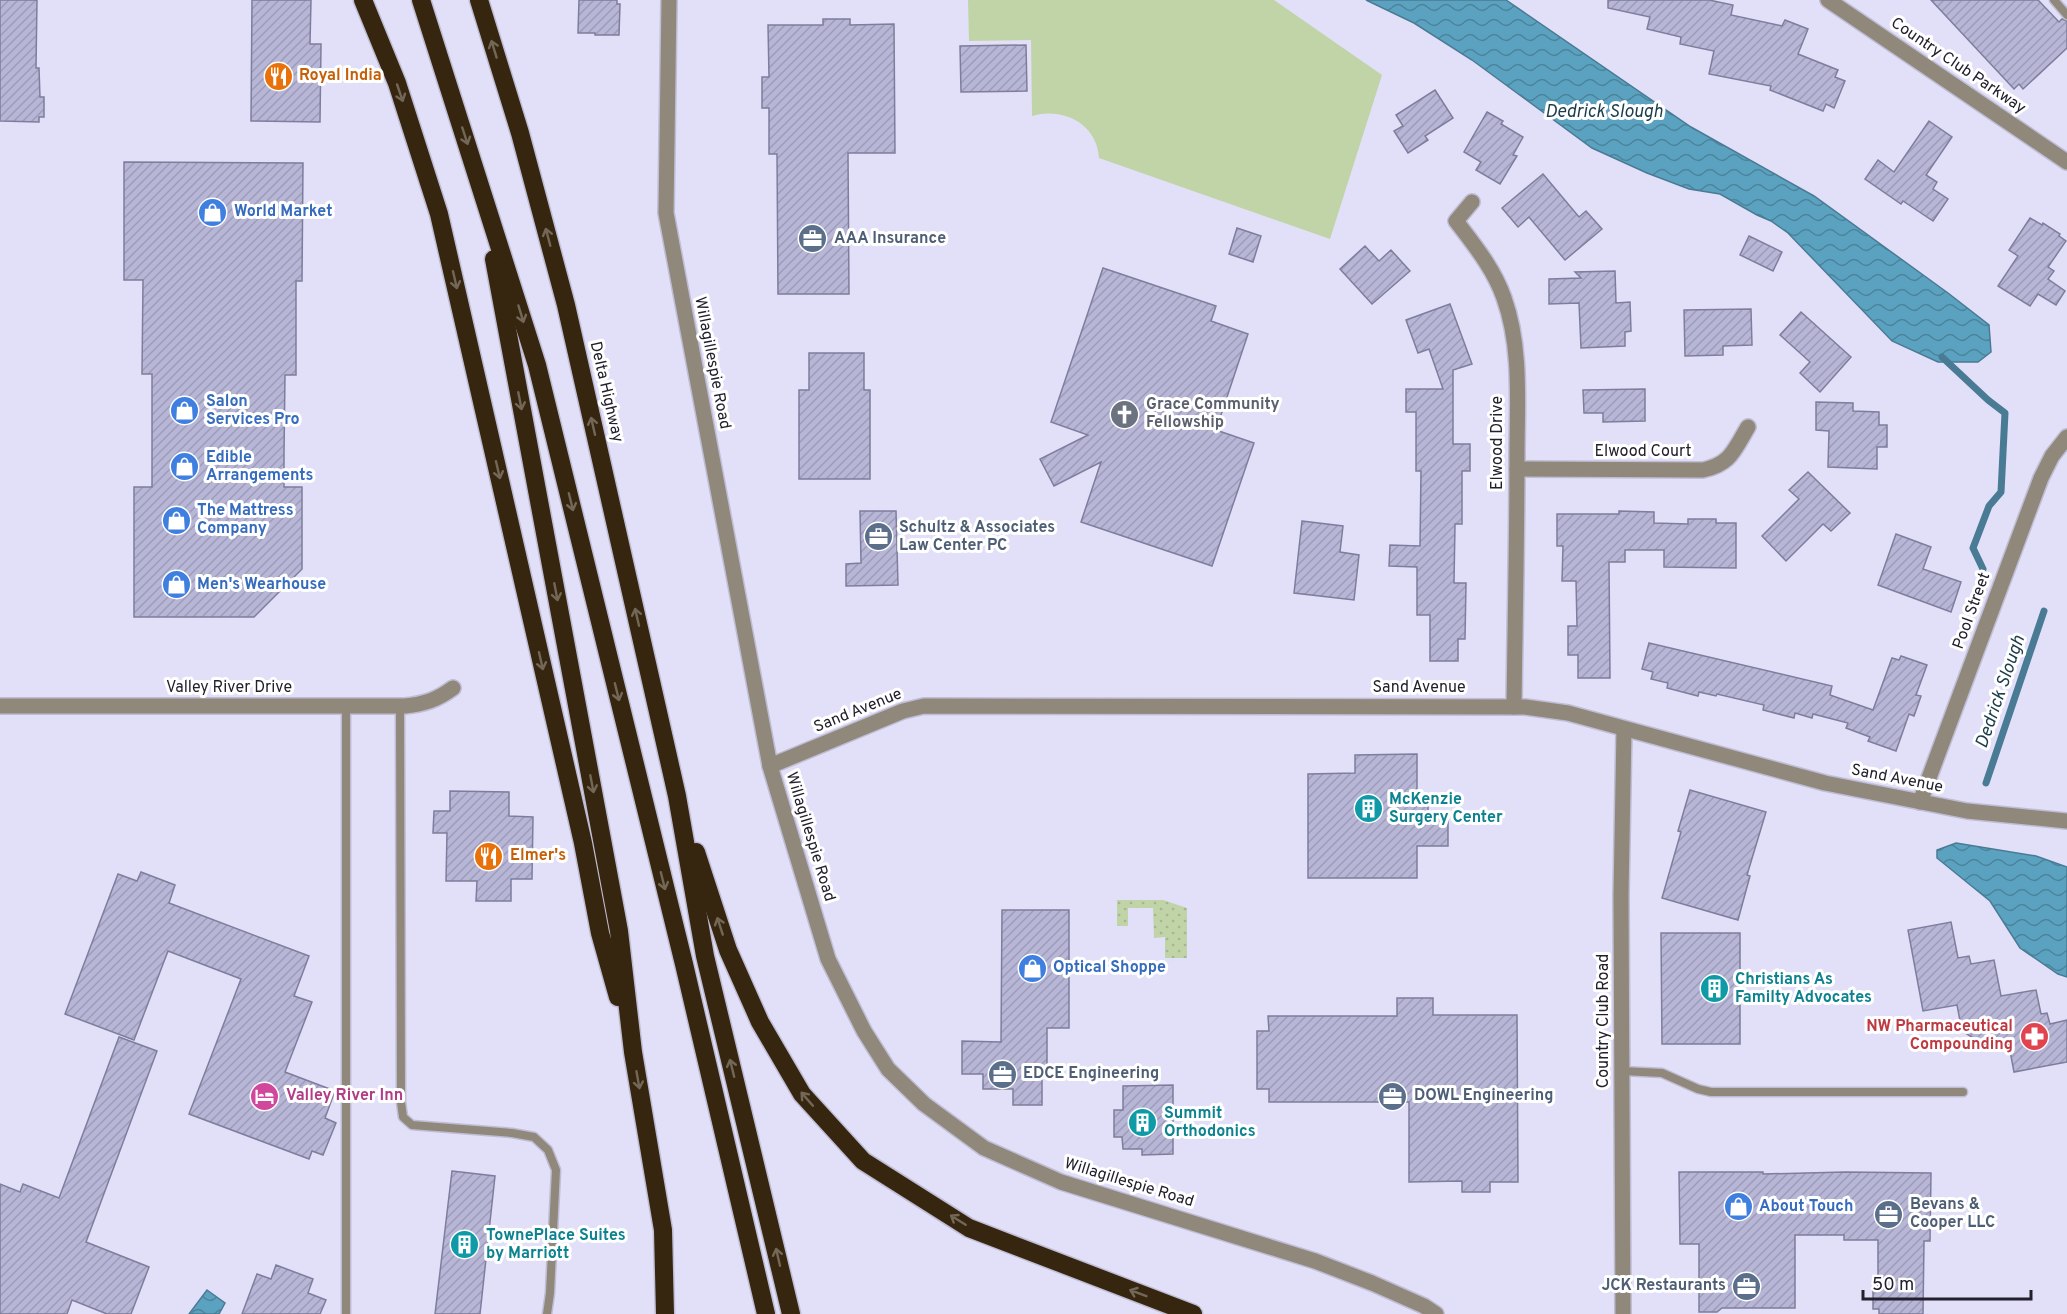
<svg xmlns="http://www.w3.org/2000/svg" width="2067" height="1314" font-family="Overpass,sans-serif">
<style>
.grass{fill:#c1d4a8}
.park{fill:url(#park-dots)}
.water{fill:url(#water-waves);stroke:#4a7b94;stroke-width:1.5}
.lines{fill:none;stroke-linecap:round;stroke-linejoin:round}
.stream{stroke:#4a7b94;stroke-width:7}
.building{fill:url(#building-hatch);stroke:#7e7d9b;stroke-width:1.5}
.service-casing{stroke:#bfbdd4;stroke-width:11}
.minor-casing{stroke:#bfbdd4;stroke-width:18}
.tertiary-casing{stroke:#bfbdd4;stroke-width:18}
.motorway-casing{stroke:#bfbdd4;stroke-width:21}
.service{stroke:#91887c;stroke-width:8}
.minor{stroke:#91887c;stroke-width:15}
.tertiary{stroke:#91887c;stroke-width:15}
.motorway{stroke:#37260f;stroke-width:18}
.oneway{stroke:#736757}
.labels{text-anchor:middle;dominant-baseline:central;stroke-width:6;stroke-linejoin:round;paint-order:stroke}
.street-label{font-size:16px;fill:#22202c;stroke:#fff}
.food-label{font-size:16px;font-weight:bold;fill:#c56008;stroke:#fff;text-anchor:start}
.shop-label{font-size:16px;font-weight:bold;fill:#366cbe;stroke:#fff;text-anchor:start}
.service-label{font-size:16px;font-weight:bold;fill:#4e5e75;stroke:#fff;text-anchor:start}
.worship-label{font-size:16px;font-weight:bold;fill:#5b616d;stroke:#fff;text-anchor:start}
.culture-label{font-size:16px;font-weight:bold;fill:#0d838f;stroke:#fff;text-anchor:start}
.health-label{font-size:16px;font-weight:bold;fill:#be3a42;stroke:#fff;text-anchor:end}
.hotel-label{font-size:16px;font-weight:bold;fill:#b23c85;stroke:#fff;text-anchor:start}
.water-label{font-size:18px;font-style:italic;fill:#1b3c49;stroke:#fff}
</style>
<defs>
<pattern id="park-dots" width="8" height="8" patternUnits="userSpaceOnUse" patternTransform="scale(1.5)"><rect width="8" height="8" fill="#c1d4a8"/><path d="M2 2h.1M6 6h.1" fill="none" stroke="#a6b691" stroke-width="1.8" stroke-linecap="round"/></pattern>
<pattern id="water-waves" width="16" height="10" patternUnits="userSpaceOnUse" patternTransform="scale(1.5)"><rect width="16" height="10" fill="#5ba2c0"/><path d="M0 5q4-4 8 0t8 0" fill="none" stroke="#4b849c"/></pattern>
<pattern id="building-hatch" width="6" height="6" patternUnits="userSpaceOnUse" patternTransform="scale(1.5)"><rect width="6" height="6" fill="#b7b6d6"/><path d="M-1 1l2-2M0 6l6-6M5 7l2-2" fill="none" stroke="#9d9cb8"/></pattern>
</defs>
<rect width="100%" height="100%" fill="#e2dff9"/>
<path class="grass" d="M968,0H1274L1382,75L1330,239L1099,158C1097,123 1062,107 1032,116L1031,40L969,41Z"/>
<polygon class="park" points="1117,900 1163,900 1187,908 1187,958 1165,958 1165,937 1154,938 1153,908 1128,908 1128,926 1117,926"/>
<g class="water">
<polygon points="1366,0 1506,0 1691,127 1814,196 1948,293 1989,325 1991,352 1978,362 1938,362 1892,341 1788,233 1771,221 1757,215 1720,194 1689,189 1647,173 1592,148 1472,60 1414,23"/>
<polygon points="1956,843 2036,856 2067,867 2067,977 2058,974 2020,948 1990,901 1937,858 1937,850"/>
<polygon points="207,1290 225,1303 219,1314 189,1314"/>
</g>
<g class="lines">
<g class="stream">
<polyline points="1942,357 1988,400 2005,413 2001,492 1989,506 1973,548 1983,569"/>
<polyline points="1986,783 2044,611"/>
</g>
</g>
<g class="building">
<polygon points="0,0 37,0 36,68 39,68 40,97 44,97 44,117 39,117 39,122 0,121"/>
<polygon points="252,0 311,0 310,44 321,44 320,122 251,121"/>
<polygon points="579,0 617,0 617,4 620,4 619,35 595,35 595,33 578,33"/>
<polygon points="1608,0 1709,0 1733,5 1731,15 1782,26 1785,20 1808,29 1798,54 1838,70 1835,77 1845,81 1834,108 1826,104 1823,111 1770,90 1771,86 1709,74 1714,51 1680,44 1681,37 1647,29 1650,17 1608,8"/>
<polygon points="1931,0 2038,0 2059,22 2062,19 2067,21 2067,48 2023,89 2019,84 2014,89"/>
<polygon points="823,19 850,19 850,25 894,24 895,153 848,153 849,294 778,294 777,154 769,154 769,108 762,108 762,77 769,77 768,25 823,25"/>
<polygon points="1026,45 1027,91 961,92 960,46"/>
<polygon points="1435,90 1453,118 1425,136 1428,140 1408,153 1394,131 1403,126 1396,115"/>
<polygon points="1487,112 1503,121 1501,124 1523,137 1513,155 1517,156 1500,184 1476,170 1481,162 1464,152"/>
<polygon points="1929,121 1952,137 1926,175 1937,182 1933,189 1948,199 1933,221 1903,201 1901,204 1865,179 1878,160 1894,172"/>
<polygon points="124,162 303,163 302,281 296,281 296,375 285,375 284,454 284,487 302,487 302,569 254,617 134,617 134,487 152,487 152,374 142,374 143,280 124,280"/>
<polygon points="1543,174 1579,217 1586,211 1602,229 1565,260 1529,217 1518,227 1502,208"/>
<polygon points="2030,218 2042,225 2043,223 2060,234 2059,236 2066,241 2048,267 2054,271 2048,279 2065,291 2056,305 2038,294 2030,306 1998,286 2018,256 2009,250"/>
<polygon points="1237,228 1261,236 1253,262 1229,254"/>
<polygon points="1749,236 1782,252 1773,271 1740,255"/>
<polygon points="1365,246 1379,261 1391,250 1410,271 1372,304 1340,269"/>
<polygon points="1103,268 1216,306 1211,321 1248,334 1216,430 1254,443 1212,566 1081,522 1101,462 1054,486 1040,459 1088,435 1051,422"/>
<polygon points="1615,271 1616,303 1630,302 1631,331 1625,332 1625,346 1581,348 1579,303 1549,304 1549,279 1581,278 1575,272"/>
<polygon points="1450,304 1472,364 1453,370 1453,444 1470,444 1470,471 1462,471 1462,524 1455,524 1454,583 1466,583 1465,639 1458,639 1458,661 1430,661 1430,615 1417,615 1417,567 1389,566 1390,545 1420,546 1421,471 1416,471 1416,412 1406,412 1406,389 1443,389 1429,349 1418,353 1406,320"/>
<polygon points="1751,309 1752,345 1723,346 1723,355 1685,356 1684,310"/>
<polygon points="1801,312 1851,357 1820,392 1800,373 1810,362 1780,335"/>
<polygon points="809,353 864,353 864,390 870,390 870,479 799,479 799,390 809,390"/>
<polygon points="1645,389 1645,421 1603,422 1603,413 1584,413 1583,390"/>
<polygon points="1816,402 1853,403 1853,411 1879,412 1879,425 1887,425 1887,447 1877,447 1877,469 1828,467 1829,431 1816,430"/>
<polygon points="1808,472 1850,513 1831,531 1823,524 1786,561 1762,536 1799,499 1789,490"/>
<polygon points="860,511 896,511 898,585 846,586 846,564 861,563"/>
<polygon points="1619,511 1654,512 1654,523 1688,524 1688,519 1716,519 1716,523 1736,523 1736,568 1664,567 1664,550 1625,550 1625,562 1609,562 1610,678 1578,678 1578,655 1568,655 1568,626 1577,626 1576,581 1562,581 1563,546 1557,546 1557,514 1619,514"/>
<polygon points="1302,521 1343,526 1340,552 1359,555 1354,600 1294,593"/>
<polygon points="1896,534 1931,547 1923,569 1961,582 1951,612 1878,585"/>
<polygon points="1649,643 1832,686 1830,695 1873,710 1892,658 1899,660 1901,656 1927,665 1916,695 1921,696 1914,716 1909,714 1896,751 1868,741 1870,737 1846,728 1848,723 1813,714 1812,718 1795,713 1794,718 1763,710 1764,705 1717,694 1716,696 1699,692 1698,696 1667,688 1668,683 1651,679 1653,672 1642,669"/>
<polygon points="1417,754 1417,799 1428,799 1428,819 1448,819 1448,846 1417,846 1417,878 1308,878 1308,774 1355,773 1355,755"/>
<polygon points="1690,790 1766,812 1747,875 1750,876 1738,920 1662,898 1681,832 1678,831"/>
<polygon points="450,791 509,792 509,816 533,817 532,879 511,879 511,901 476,901 477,881 446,881 447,833 433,833 434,811 450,811"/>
<polygon points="141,872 175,885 169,903 309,956 294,996 312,1002 285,1072 335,1091 325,1118 336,1123 323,1155 312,1151 309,1159 189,1114 241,979 168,951 134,1040 65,1014 118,874 137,881"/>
<polygon points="1002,910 1069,910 1069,1028 1047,1028 1047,1073 1042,1073 1042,1105 1013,1105 1013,1089 983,1089 983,1074 962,1074 962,1041 1001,1042"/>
<polygon points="1951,922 1958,958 1969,956 1971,964 1994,960 2001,996 2036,990 2041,1014 2047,1013 2050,1024 2067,1020 2067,1062 2014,1072 2008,1040 1983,1044 1962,1031 1957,1005 1923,1011 1908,930"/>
<polygon points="1661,933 1740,933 1740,1044 1662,1044"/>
<polygon points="1397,998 1433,998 1433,1015 1517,1015 1518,1182 1490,1182 1490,1192 1462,1192 1462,1181 1409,1182 1409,1102 1269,1102 1269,1089 1257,1089 1257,1031 1269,1031 1268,1016 1397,1016"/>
<polygon points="119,1037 157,1051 86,1242 149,1267 131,1314 107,1314 72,1300 67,1314 0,1314 0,1184 20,1192 23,1184 59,1198"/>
<polygon points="1173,1085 1173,1154 1142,1155 1142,1149 1123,1149 1122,1137 1114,1137 1114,1110 1123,1110 1123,1086"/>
<polygon points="452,1171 495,1176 480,1314 435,1314"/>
<polygon points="1679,1172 1763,1172 1763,1174 1845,1172 1931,1173 1930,1241 1924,1241 1923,1314 1879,1314 1879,1309 1873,1309 1873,1290 1878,1290 1878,1240 1844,1240 1844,1235 1795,1235 1795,1308 1722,1308 1717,1312 1699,1312 1699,1244 1680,1244"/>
<polygon points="276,1265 313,1279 308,1293 326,1300 320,1314 242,1314 257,1274 271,1279"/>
</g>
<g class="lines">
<defs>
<g id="service">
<polyline points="2054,0 2067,15"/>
<polyline points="346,706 346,1314"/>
<polyline points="400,706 401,1102 403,1117 412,1125 512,1133 534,1137 548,1150 556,1170 550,1293 547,1314"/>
<polyline points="1622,1071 1662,1073 1698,1089 1711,1092 1963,1092"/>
</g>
<g id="minor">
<polyline points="1828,0 2067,162"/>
<path d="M1472,202L1456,221C1475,246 1494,269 1504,298C1522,348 1517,405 1517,456C1517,540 1515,623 1514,707"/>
<path d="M1517,469L1703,470C1731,464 1734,450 1748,427"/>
<path d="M0,706H405C424,704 437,700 453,688"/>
<polyline points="770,766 903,711 924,706 1525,707 1568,713 1825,783 1967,811 2067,821"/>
<polyline points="1920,802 2041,478 2052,456 2067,437"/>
<polyline points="1623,1314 1621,895 1624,729"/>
</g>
<polyline id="tertiary" points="669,0 666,213 770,766 828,959 864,1031 888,1069 924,1104 984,1148 1061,1182 1315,1261 1372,1283 1424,1306 1436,1314"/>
<g id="motorway">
<polyline points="363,0 397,83 439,214 583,843 600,933 618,997"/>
<polyline points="421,0 537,365 684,964 766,1314"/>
<polyline points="479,0 520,133 566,305 677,796 705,956 791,1314"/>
<polyline points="494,259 619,931 633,1052 663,1230 665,1314"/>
<polyline points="696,852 728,950 760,1022 802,1094 863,1161 969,1228 1193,1314"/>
</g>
</defs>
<use href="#service" class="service-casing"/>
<use href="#minor" class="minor-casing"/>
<use href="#tertiary" class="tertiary-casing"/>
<use href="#motorway" class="motorway-casing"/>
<use href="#service" class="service"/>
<use href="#minor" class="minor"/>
<use href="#tertiary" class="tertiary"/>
<use href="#motorway" class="motorway"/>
</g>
<defs><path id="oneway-shaft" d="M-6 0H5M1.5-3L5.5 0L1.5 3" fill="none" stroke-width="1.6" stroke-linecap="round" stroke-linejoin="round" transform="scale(1.5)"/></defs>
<g class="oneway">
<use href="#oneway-shaft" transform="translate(494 49) rotate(-107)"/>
<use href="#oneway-shaft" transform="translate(400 93) rotate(71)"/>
<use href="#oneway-shaft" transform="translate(465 136) rotate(72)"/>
<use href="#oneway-shaft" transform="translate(548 237) rotate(-105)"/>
<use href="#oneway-shaft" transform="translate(455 280) rotate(77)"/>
<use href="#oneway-shaft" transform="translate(521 314) rotate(73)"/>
<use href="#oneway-shaft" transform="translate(520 401) rotate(79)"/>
<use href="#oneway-shaft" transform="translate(593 426) rotate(-103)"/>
<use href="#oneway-shaft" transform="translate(498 470) rotate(77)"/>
<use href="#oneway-shaft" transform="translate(571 502) rotate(76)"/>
<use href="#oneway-shaft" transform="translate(556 592) rotate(79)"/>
<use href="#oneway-shaft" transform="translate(637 617) rotate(-103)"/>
<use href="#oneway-shaft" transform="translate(541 661) rotate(77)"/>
<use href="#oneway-shaft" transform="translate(617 692) rotate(76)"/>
<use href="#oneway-shaft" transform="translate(592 784) rotate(79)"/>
<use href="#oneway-shaft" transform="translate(663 881) rotate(76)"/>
<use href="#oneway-shaft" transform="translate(720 926) rotate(-108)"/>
<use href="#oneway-shaft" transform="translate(732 1068) rotate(-104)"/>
<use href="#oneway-shaft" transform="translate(638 1080) rotate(80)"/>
<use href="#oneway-shaft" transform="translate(807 1099) rotate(-131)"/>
<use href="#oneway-shaft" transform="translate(958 1220) rotate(-148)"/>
<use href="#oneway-shaft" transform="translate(778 1257) rotate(-103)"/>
<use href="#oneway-shaft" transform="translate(1138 1293) rotate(-159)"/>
</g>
<defs>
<symbol id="restaurant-disc" viewBox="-11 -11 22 22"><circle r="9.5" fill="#e8710a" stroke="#fff"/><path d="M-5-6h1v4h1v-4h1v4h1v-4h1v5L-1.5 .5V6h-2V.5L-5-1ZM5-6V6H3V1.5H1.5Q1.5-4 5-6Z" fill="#fff"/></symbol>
<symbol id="shop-disc" viewBox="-11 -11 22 22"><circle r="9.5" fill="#3f7fe0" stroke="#fff"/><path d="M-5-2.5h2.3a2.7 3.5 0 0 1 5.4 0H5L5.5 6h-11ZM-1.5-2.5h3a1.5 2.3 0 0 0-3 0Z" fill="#fff"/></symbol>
<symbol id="office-disc" viewBox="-11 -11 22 22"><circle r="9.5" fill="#5c6f8a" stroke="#fff"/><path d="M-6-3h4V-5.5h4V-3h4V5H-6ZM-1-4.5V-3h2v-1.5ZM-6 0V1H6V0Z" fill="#fff"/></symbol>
<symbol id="church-disc" viewBox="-11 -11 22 22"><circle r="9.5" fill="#6b7280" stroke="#fff"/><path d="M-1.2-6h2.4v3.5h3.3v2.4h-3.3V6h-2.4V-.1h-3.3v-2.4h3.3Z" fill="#fff"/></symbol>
<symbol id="building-disc" viewBox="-11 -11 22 22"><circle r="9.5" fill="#0f9aa8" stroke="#fff"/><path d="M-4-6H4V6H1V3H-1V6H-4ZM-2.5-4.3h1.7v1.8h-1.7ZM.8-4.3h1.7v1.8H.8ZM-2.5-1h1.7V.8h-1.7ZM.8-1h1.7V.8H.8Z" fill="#fff"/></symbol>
<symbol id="pharmacy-disc" viewBox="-11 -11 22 22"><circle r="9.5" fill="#e0444e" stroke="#fff"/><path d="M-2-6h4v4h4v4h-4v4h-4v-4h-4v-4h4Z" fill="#fff"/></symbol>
<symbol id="hotel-disc" viewBox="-11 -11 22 22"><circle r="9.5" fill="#d1479c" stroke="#fff"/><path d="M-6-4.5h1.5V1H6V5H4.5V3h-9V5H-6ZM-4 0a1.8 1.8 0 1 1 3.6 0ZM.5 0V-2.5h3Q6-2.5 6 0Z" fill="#fff"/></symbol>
</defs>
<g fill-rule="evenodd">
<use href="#restaurant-disc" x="262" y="60" width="33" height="33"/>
<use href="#shop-disc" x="196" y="196" width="33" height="33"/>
<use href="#office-disc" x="796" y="222" width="33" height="33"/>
<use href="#shop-disc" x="168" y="394" width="33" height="33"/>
<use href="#church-disc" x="1108" y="398" width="33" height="33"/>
<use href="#shop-disc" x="168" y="450" width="33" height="33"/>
<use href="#shop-disc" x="160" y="504" width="33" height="33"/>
<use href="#office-disc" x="862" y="520" width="33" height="33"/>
<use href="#shop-disc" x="160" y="568" width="33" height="33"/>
<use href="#building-disc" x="1352" y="792" width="33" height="33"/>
<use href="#restaurant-disc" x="472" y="840" width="33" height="33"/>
<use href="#shop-disc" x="1016" y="952" width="33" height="33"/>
<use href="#building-disc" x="1698" y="972" width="33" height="33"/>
<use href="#pharmacy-disc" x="2018" y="1020" width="33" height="33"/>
<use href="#office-disc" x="986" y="1058" width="33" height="33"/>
<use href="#hotel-disc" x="248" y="1080" width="33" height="33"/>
<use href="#office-disc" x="1376" y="1080" width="33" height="33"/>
<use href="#building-disc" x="1126" y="1106" width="33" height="33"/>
<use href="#shop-disc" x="1722" y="1190" width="33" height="33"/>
<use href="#office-disc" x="1872" y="1198" width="33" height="33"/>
<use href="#building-disc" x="448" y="1228" width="33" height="33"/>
<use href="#office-disc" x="1730" y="1270" width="33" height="33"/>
</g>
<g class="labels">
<g class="street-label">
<text transform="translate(1958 66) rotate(34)">Country Club Parkway</text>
<text transform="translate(712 363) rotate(79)">Willagillespie Road</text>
<text transform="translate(606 392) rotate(77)">Delta Highway</text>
<text transform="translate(1498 443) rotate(-90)">Elwood Drive</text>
<text x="1643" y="452">Elwood Court</text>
<text transform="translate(1972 611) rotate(-70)">Pool Street</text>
<text x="229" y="688">Valley River Drive</text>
<text x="1419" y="688">Sand Avenue</text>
<text transform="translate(858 711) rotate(-22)">Sand Avenue</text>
<text transform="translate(1897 779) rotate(11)">Sand Avenue</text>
<text transform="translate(810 837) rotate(73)">Willagillespie Road</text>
<text transform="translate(1604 1021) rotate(-90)">Country Club Road</text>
<text transform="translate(1129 1183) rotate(17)">Willagillespie Road</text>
</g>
<g class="food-label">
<text x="299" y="76">Royal India</text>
<text x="510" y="856">Elmer's</text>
</g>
<g class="shop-label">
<text x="234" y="212">World Market</text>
<text x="206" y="402">Salon<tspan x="206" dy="18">Services Pro</tspan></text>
<text x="206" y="458">Edible<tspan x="206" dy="18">Arrangements</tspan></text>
<text x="197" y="511">The Mattress<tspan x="197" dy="18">Company</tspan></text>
<text x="197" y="585">Men's Wearhouse</text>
<text x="1053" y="968">Optical Shoppe</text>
<text x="1759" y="1207">About Touch</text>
</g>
<g class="service-label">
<text x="834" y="239">AAA Insurance</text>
<text x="899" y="528">Schultz &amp; Associates<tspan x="899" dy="18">Law Center PC</tspan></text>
<text x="1023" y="1074">EDCE Engineering</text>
<text x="1414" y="1096">DOWL Engineering</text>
<text x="1910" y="1205">Bevans &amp;<tspan x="1910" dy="18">Cooper LLC</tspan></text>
<text x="1726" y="1286" text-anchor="end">JCK Restaurants</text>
</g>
<g class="worship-label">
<text x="1146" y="405">Grace Community<tspan x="1146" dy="18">Fellowship</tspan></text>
</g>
<g class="culture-label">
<text x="1389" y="800">McKenzie<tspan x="1389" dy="18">Surgery Center</tspan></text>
<text x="1735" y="980">Christians As<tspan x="1735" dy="18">Familty Advocates</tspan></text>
<text x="1164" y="1114">Summit<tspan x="1164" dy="18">Orthodonics</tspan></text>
<text x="486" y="1236">TownePlace Suites<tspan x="486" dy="18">by Marriott</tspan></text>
</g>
<g class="health-label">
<text x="2013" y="1027">NW Pharmaceutical<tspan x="2013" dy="18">Compounding</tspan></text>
</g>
<g class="hotel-label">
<text x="286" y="1096">Valley River Inn</text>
</g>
<g class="water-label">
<text x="1604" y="112">Dedrick Slough</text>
<text transform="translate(2001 692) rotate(-71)">Dedrick Slough</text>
</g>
</g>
<path d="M1863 1290v9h168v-9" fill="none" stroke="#22202c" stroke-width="3"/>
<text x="1872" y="1290" font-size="18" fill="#22202c" stroke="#ffffff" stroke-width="4.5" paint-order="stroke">50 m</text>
</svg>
